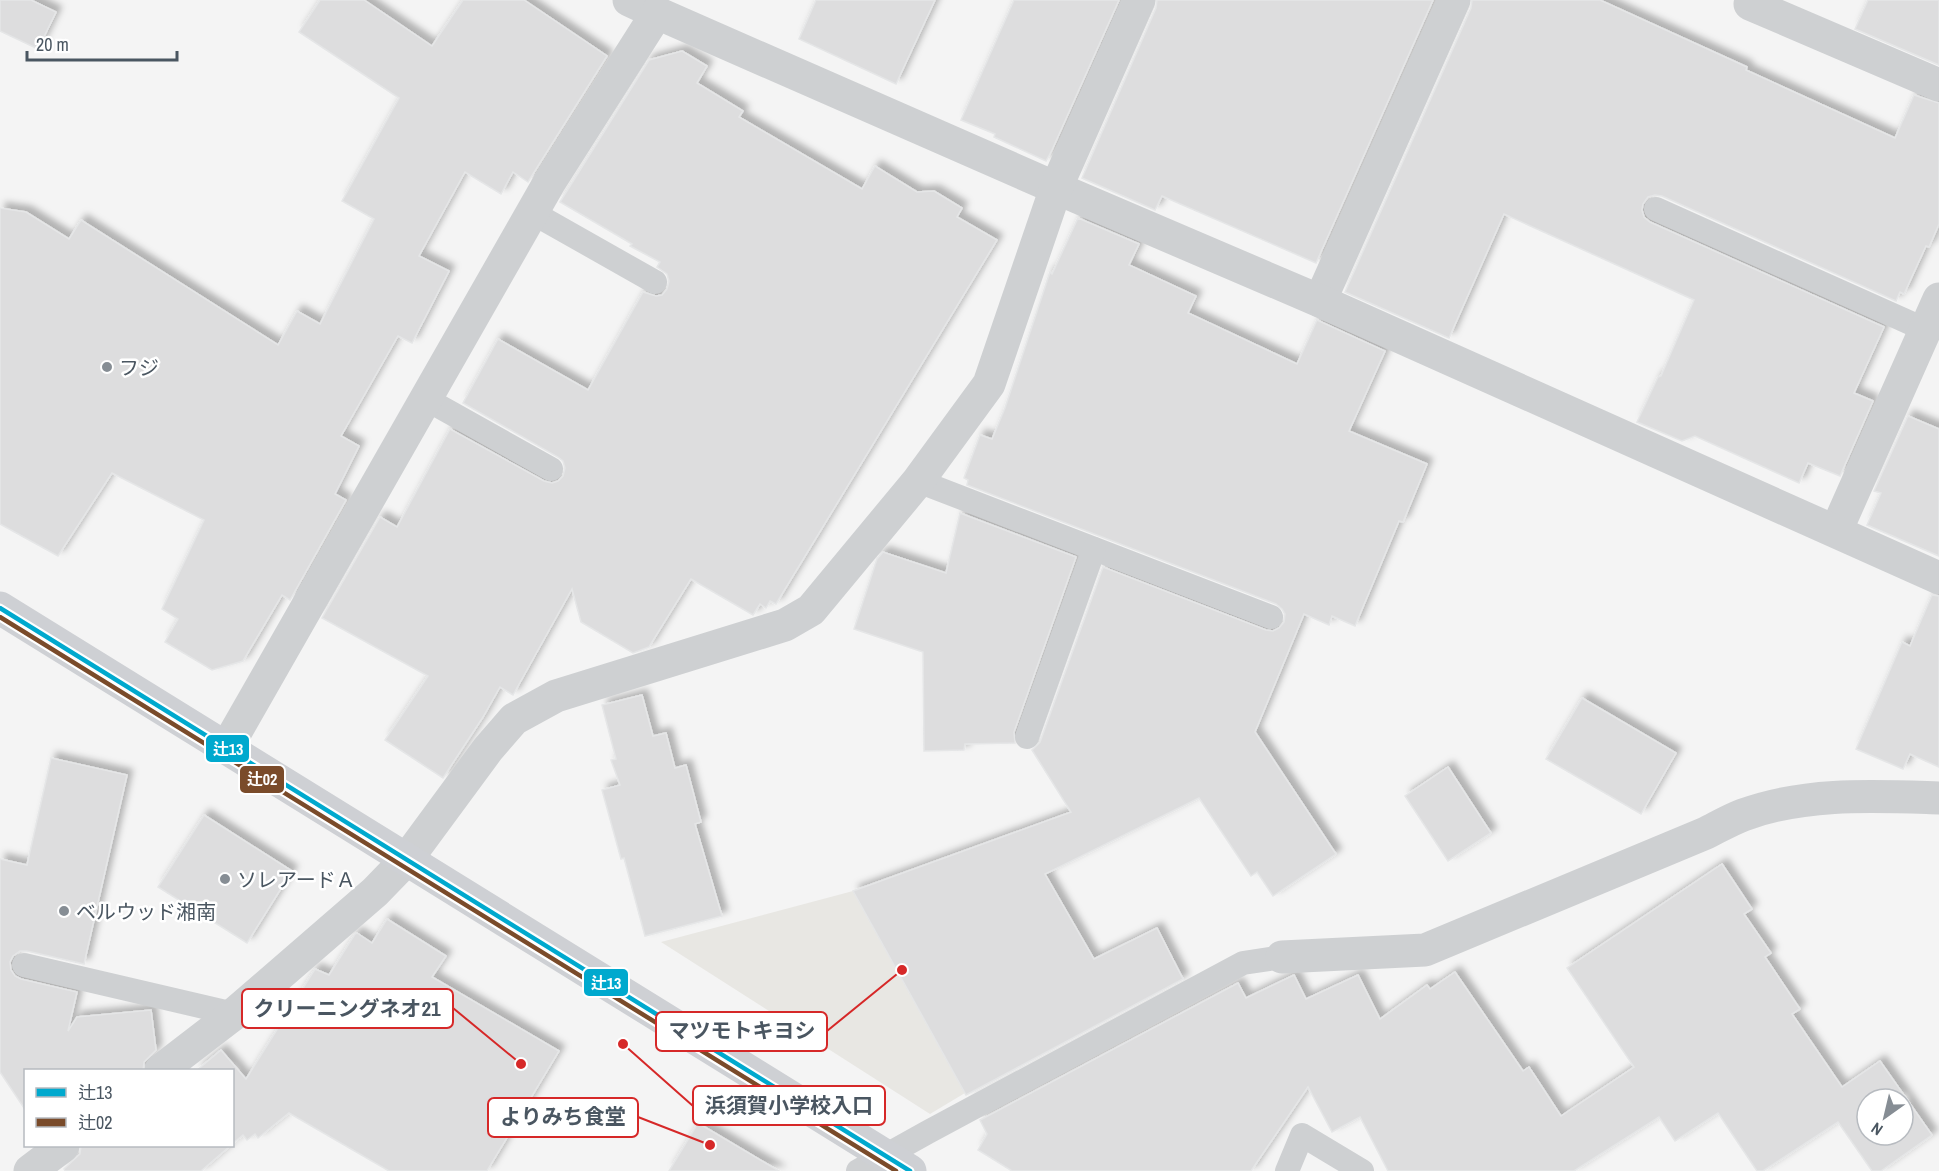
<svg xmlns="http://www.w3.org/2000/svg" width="1939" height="1171" font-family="'Archivo Narrow','Noto Sans JP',sans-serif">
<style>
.commercial{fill:#e8e7e3}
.building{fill:#ddddde;stroke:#e5e6e7;stroke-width:1.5;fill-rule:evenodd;filter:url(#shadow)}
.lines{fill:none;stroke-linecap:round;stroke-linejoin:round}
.lane{stroke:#ced0d2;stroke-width:24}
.street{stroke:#ced0d2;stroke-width:33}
.secondary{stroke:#ced0d4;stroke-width:33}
.bus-1-casing{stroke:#fff;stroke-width:9}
.bus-2-casing{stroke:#fff;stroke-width:9}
.bus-1{stroke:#00a9ce;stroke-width:4.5}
.bus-2{stroke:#7a4b2a;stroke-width:4.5}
.poi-dot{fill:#868d94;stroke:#fff;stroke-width:2}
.labels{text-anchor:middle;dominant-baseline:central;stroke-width:5;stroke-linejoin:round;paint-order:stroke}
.poi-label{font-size:20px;fill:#4a5661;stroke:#fff;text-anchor:start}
.leader{fill:none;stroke:#d62828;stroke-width:2}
.callout-dot{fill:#d62828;stroke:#fff;stroke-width:2}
.callout{fill:#fff;stroke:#d62828;stroke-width:2}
.callout-label{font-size:21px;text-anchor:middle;font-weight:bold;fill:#4a5661}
.line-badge{stroke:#fff;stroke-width:2}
.badge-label{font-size:16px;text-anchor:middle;font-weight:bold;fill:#fff}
</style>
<defs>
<filter id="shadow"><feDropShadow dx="5.5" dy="-5.5" stdDeviation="3" flood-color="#0004"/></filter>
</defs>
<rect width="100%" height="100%" fill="#f4f4f4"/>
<polygon class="commercial" points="1021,831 1122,1009 965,1093 930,1114 661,942 853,891"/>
<g class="building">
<polygon points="0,0 31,0 56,12 38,49 0,31"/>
<polygon points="320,0 364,0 432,46 463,0 524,0 607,56 528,182 513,172 501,194 465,172 419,256 449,271 412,343 398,336 341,436 359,446 335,494 346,500 290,600 282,595 243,661 212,670 165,642 178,619 162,609 204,520 112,473 58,556 0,524 0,208 26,212 69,239 81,220 278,345 297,311 320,324 374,219 342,201 399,98 299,32"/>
<polygon points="816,0 935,0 896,84 799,39"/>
<polygon points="1014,0 1119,0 1052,150 1046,161 994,137 995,134 961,120"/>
<polygon points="1157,0 1433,0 1316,263 1162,196 1155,210 1082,178 1156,8"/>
<polygon points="1472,0 1600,0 1747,67 1746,70 1895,138 1914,95 1939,103 1939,224 1929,247 1926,246 1904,294 1900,292 1896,301 1662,196 1655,195 1648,197 1643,204 1642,210 1644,217 1650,222 1884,327 1854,393 1873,401 1840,476 1808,463 1799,483 1695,436 1682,441 1637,422 1658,377 1661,376 1694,300 1504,214 1449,338 1345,292 1471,8"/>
<polygon points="1868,0 1939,0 1939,65 1855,29"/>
<polygon points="682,51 707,66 697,83 743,111 739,117 862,189 875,166 917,192 934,191 962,208 957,217 997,240 776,604 770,601 766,608 760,604 753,615 691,579 649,647 633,653 581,622 572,589 513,695 500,687 483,717 443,778 385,740 428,676 322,618 380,517 397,527 450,429 544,481 552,483 558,481 563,476 565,468 563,461 558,457 463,403 498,339 588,390 643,292 656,296 662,295 667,289 669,281 667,274 657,267 660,262 630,246 632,244 560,202 649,60"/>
<polygon points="1078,218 1139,244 1129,265 1196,296 1188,313 1297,364 1317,320 1385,351 1349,431 1427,464 1403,522 1399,521 1355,626 1332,616 1329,625 1304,614 1255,732 1336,854 1273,896 1257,872 1251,876 1199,798 1045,874 1094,959 1157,928 1183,979 966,1095 853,891 1071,812 1032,750 1040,742 1103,567 1266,630 1273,631 1279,628 1284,622 1285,614 1282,609 1276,604 967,485 968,480 964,478 980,435 992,439 1005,408 1050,272 1052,274"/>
<polygon points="1908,416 1939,429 1939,556 1867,525 1881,493 1874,491"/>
<polygon points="960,513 1076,557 1014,732 1015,743 965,744 964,750 924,751 923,652 854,629 877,559 883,552 946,573"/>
<polygon points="1932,595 1939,596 1939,767 1910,754 1903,769 1856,749 1902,642 1910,646"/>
<polygon points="642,695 653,736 666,733 675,768 686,765 701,822 695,824 722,916 645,936 624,858 621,859 602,790 620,785 611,760 616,759 602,705"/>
<polygon points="1582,698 1676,753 1641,814 1546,759"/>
<polygon points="51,758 127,775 84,964 27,951 20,951 13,956 10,962 11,970 15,976 21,979 77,992 68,1031 77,1017 151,1010 156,1050 144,1062 143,1071 26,1071 26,1111 0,1072 0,859 27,865"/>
<polygon points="1448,767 1491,833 1448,861 1405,796"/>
<polygon points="204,815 292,871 247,943 158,887"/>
<path d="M1722,864L1752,909L1744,914L1771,953L1765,957L1800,1009L1792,1014L1842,1087L1880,1061L1932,1135L1881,1171H1872L1838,1122L1763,1171H1757L1718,1113L1675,1141L1659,1117L1574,1171H1388L1360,1117L1332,1132L1308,1087L1251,1171H1012L978,1150L987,1134L980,1120L1238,983L1246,998L1294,975L1306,999L1358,975L1380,1019L1427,985L1430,989L1455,972L1523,1071L1529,1067L1561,1116L1634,1067L1567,968ZM1867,1099H1903V1135H1867Z"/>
<polygon points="387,919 446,956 432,977 559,1051 487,1171 389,1171 289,1113 258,1138 255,1134 247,1140 243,1135 232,1144 232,1071 196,1071 221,1050 246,1079 315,969 329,975 355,934 357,933 372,943"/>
<polygon points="698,1123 779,1171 669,1171"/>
<polygon points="81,1146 230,1146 201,1171 65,1171 64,1169 80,1154"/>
</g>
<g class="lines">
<g class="lane">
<polyline points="1656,209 1926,330"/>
<polyline points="533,213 655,282"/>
<polyline points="426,399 551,469"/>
<polyline points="918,481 1271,617"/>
<polyline points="1027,737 1094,549"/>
<polyline points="24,965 234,1014"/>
<polyline points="858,1171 928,1132 1243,963 1282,957"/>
<polyline points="1287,1171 1302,1135 1362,1171"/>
</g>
<g class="street">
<polyline points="629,0 657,13"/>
<polyline points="1752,0 1750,4 1939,85"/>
<polyline points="1320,301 1454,0"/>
<polyline points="1836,531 1939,299"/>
<polyline points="227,747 549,183 657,13 1056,188 1320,301 1939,578"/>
<path d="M1282,957L1425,950L1706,833C1718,827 1730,820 1743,815C1805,792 1875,796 1939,798"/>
<polyline points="161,1070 234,1014 375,892 407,859 488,749 514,719 556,696 785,625 811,610 918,481 989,384 1056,188 1139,0"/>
<polyline points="30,1171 63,1146"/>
</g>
<polyline class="secondary" points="0,608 910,1171"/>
<defs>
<polyline id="bus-1" points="0,608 910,1171"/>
<polyline id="bus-2" points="0,617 896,1171"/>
</defs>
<use href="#bus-1" class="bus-1-casing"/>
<use href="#bus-2" class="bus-2-casing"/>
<use href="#bus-1" class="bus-1"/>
<use href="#bus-2" class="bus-2"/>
</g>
<g class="poi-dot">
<circle cx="107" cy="367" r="6"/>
<circle cx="225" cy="879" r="6"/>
<circle cx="64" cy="911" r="6"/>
</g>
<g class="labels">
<g class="poi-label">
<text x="119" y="367">フジ</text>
<text x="237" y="879">ソレアードＡ</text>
<text x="76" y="911">ベルウッド湘南</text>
</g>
</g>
<path class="leader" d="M521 1064L453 1008M902 970L827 1031M623 1044L693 1106M710 1145L638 1117"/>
<g class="callout-dot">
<circle cx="521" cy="1064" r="6"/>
<circle cx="902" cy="970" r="6"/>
<circle cx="623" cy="1044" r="6"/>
<circle cx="710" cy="1145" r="6"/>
</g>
<g class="callout">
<rect x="242" y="989" width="211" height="39" rx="6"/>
<rect x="656" y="1012" width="171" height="39" rx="6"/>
<rect x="693" y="1086" width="192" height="39" rx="6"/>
<rect x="488" y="1098" width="150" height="39" rx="6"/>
</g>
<g class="callout-label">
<text x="347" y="1016">クリーニングネオ21</text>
<text x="742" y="1038">マツモトキヨシ</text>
<text x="789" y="1113">浜須賀小学校入口</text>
<text x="563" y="1124">よりみち食堂</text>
</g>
<g class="line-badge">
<rect x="205" y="734" width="45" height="29" rx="6" fill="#00a9ce"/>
<rect x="239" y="765" width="46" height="29" rx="6" fill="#7a4b2a"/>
<rect x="583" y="968" width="46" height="29" rx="6" fill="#00a9ce"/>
</g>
<g class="badge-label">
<text x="228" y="755">辻13</text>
<text x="262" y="785">辻02</text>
<text x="606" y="989">辻13</text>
</g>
<rect x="24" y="1069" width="210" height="78" fill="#ffffff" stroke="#b7bbc0" stroke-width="1.5"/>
<rect x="36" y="1088" width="30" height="9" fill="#00a9ce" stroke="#b7bbc0" stroke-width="1.5"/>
<text x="78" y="1099" font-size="18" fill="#4a5661">辻13</text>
<rect x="36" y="1118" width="30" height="9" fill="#7a4b2a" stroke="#b7bbc0" stroke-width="1.5"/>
<text x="78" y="1129" font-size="18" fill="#4a5661">辻02</text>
<g transform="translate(1885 1117) rotate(214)"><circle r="28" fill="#ffffff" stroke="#b7bbc0" stroke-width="1.5"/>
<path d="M0-4.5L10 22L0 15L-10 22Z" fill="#868d94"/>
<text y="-9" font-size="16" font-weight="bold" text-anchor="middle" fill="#4a5661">N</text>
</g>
<path d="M27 51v9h150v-9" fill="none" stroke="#4a5661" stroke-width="3"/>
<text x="36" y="51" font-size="18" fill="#4a5661" stroke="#ffffff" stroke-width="4.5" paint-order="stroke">20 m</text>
</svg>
